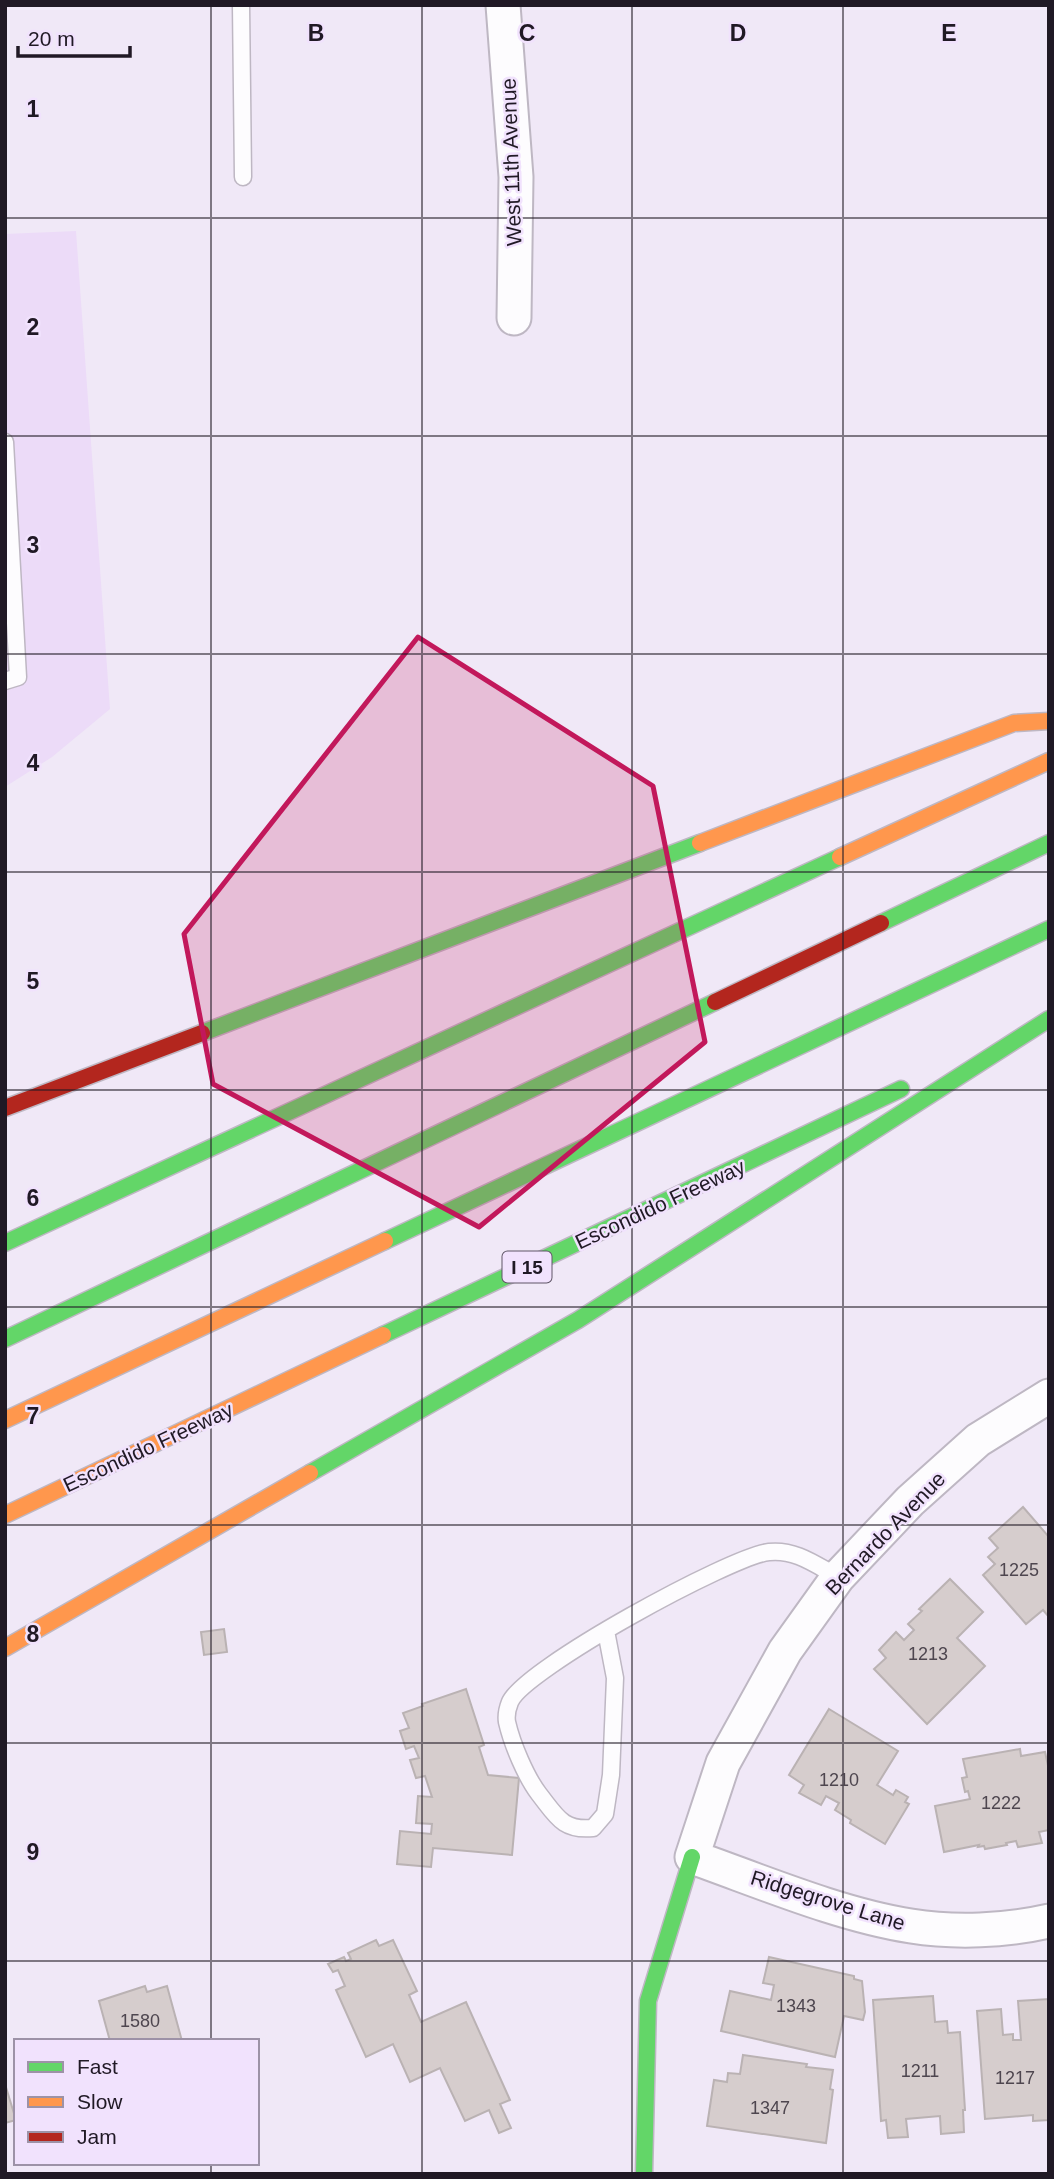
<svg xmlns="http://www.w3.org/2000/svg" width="1054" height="2179" font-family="Helvetica,sans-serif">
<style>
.built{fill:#ecdbf8}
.building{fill:#d6cdcd;stroke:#bab2b3;stroke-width:2}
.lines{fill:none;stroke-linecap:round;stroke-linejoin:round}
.lane-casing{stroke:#beb7c3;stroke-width:19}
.street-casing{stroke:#beb7c3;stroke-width:37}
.fast-casing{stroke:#beb7c3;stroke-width:19}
.slow-casing{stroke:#beb7c3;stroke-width:19}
.jam-casing{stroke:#beb7c3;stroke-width:19}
.lane{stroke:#fdfcfe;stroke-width:16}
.street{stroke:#fdfcfe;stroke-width:33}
.fast{stroke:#63d668;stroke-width:16}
.slow{stroke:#ff974d;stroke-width:16}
.jam{stroke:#b3261e;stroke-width:16}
.marked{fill:#c2185b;fill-opacity:0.2;stroke:#c2185b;stroke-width:5;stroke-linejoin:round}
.grid{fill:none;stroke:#201925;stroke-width:2;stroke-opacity:0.55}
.labels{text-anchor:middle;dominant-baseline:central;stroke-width:5;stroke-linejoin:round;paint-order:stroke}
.number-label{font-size:18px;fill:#4e464f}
.shield{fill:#f1e2fd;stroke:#5f5566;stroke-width:2}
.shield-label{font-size:19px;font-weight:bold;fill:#201925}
.street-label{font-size:21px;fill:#201925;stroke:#f1e2fd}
.grid-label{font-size:23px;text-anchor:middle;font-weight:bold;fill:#201925;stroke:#f1e2fd;stroke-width:5;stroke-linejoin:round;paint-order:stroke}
</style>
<rect width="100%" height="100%" fill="#f0e8f7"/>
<polygon class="built" points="76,231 110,709 52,757 5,787 5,234"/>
<g class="building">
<polygon points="1023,1507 1049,1537 1049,1617 1043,1610 1026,1624 983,1575 995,1564 988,1557 998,1548 989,1538"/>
<polygon points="950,1579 983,1612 957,1638 985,1666 927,1724 874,1669 886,1658 879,1650 896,1632 904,1640 914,1630 908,1624 922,1611 919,1609"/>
<polygon points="224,1629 227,1652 204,1655 201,1632"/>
<polygon points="466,1689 484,1745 479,1747 488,1775 519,1778 512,1855 433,1848 431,1867 397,1864 400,1831 431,1834 432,1824 416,1823 418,1796 432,1797 425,1776 416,1778 410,1760 419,1758 414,1746 406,1749 400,1731 409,1728 403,1713 423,1706 422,1704"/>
<polygon points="829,1709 898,1751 877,1785 893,1795 896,1790 908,1797 905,1802 909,1804 885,1844 850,1823 851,1820 835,1810 839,1803 826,1796 821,1805 799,1793 804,1785 789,1775"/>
<polygon points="1020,1749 1021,1756 1045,1752 1049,1770 1049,1830 1039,1832 1042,1843 1018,1847 1016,1841 1006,1843 1007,1845 985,1849 984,1846 978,1847 979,1845 944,1852 935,1806 970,1799 968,1791 965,1792 962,1778 967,1777 963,1759"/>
<polygon points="376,1940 379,1946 393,1940 417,1991 409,1995 421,2022 466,2002 510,2100 500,2104 511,2128 499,2133 489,2110 465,2121 440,2068 410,2082 393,2044 366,2057 336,1990 345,1986 338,1970 333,1972 328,1964 344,1957 346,1961 351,1959 348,1953"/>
<polygon points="769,1957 854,1976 854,1979 862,1981 865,2012 863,2020 844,2016 835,2057 721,2031 730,1991 771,2000 774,1985 763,1983"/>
<polygon points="145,1986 147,1992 167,1986 182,2041 110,2041 99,2001"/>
<polygon points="933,1996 935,2022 947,2021 948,2033 960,2032 965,2110 963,2110 964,2132 941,2134 940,2116 906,2119 908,2137 888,2138 886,2120 881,2121 873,2000"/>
<polygon points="1049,1999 1049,2120 1033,2121 1033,2115 985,2119 977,2011 1001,2009 1003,2035 1013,2034 1013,2040 1021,2040 1018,2001"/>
<polygon points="743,2055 807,2064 806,2067 833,2070 830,2089 833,2090 826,2143 707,2126 714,2080 727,2082 728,2073 740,2074"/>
<polygon points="5,2084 16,2120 5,2123"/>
</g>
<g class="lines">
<defs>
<g id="lane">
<polyline points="241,5 243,177"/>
<polyline points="5,442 18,677 5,681"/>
<path d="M606,1631L615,1678L611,1775L605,1814L593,1828C563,1831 557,1817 539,1794C526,1777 512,1744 507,1722C506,1716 508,1707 510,1702C524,1669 731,1556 769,1552C795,1549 816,1565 838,1577"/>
</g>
<g id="street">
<polyline points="503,5 516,177 514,318"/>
<path d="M1049,1396L978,1440L910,1501L838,1577L785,1651L723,1763L692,1857C760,1881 840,1915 911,1926C955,1933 1005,1931 1049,1921"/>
</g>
<g id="fast">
<polyline points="881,923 1049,843"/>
<polyline points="202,1033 700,843"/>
<polyline points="385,1241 1049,929"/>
<polyline points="5,1243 840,857"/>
<polyline points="383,1335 901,1089"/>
<polyline points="5,1339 715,1002"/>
<polyline points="310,1473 578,1320 1049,1019"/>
<polyline points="644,2174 648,2001 692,1857"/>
</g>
<g id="slow">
<polyline points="700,843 1014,723 1049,721"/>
<polyline points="840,857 1049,761"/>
<polyline points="5,1420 385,1241"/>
<polyline points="5,1515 383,1335"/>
<polyline points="5,1648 310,1473"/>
</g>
<g id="jam">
<polyline points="715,1002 881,923"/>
<polyline points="5,1108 202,1033"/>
</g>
</defs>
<use href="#lane" class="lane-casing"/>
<use href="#street" class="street-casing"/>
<use href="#fast" class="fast-casing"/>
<use href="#slow" class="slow-casing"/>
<use href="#jam" class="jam-casing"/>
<use href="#lane" class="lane"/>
<use href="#street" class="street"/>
<use href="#fast" class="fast"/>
<use href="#slow" class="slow"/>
<use href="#jam" class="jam"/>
</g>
<path class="marked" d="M418,637L653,786L705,1042L479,1227L213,1084L184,934Z"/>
<path class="grid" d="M211,5V2041M422,5V2174M632,5V2174M843,5V2174M5,218H1049M5,436H1049M5,654H1049M5,872H1049M5,1090H1049M5,1307H1049M5,1525H1049M5,1743H1049M5,1961H1049M211,2163V2174"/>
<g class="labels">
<g class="number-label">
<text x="1019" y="1570">1225</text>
<text x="928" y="1654">1213</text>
<text x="839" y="1780">1210</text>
<text x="1001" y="1803">1222</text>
<text x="796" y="2006">1343</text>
<text x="140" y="2021">1580</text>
<text x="920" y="2071">1211</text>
<text x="1015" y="2078">1217</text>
<text x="770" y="2108">1347</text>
</g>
<rect class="shield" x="502.5" y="1251.5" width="49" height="31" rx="5"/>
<g class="shield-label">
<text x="527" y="1267">I 15</text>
</g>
<g class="street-label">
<text transform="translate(511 162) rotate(-92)">West 11th Avenue</text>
<text transform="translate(660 1204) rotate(-25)">Escondido Freeway</text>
<text transform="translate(148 1447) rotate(-25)">Escondido Freeway</text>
<text transform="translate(885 1533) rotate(-46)">Bernardo Avenue</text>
<text transform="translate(828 1900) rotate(17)">Ridgegrove Lane</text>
</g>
</g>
<g class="grid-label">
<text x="316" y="41">B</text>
<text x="527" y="41">C</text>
<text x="738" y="41">D</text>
<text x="949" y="41">E</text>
<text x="33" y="117">1</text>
<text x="33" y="335">2</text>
<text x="33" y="553">3</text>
<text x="33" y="771">4</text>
<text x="33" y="989">5</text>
<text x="33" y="1206">6</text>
<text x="33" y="1424">7</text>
<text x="33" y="1642">8</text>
<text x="33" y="1860">9</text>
</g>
<rect width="1054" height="2179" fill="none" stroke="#201925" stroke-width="14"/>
<rect x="14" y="2039" width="245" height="126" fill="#f1e2fd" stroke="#9d92a7" stroke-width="2"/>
<rect x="28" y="2062" width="35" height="10" fill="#63d668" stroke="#9d92a7" stroke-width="2"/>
<text x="77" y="2074" font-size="21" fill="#201925">Fast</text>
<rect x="28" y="2097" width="35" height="10" fill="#ff974d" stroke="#9d92a7" stroke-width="2"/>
<text x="77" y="2109" font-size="21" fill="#201925">Slow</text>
<rect x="28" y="2132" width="35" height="10" fill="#b3261e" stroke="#9d92a7" stroke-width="2"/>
<text x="77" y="2144" font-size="21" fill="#201925">Jam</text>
<path d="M18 46v10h112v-10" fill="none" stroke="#201925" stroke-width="3.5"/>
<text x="28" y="46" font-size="21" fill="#201925" stroke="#f1e2fd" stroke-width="5" paint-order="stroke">20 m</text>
</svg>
